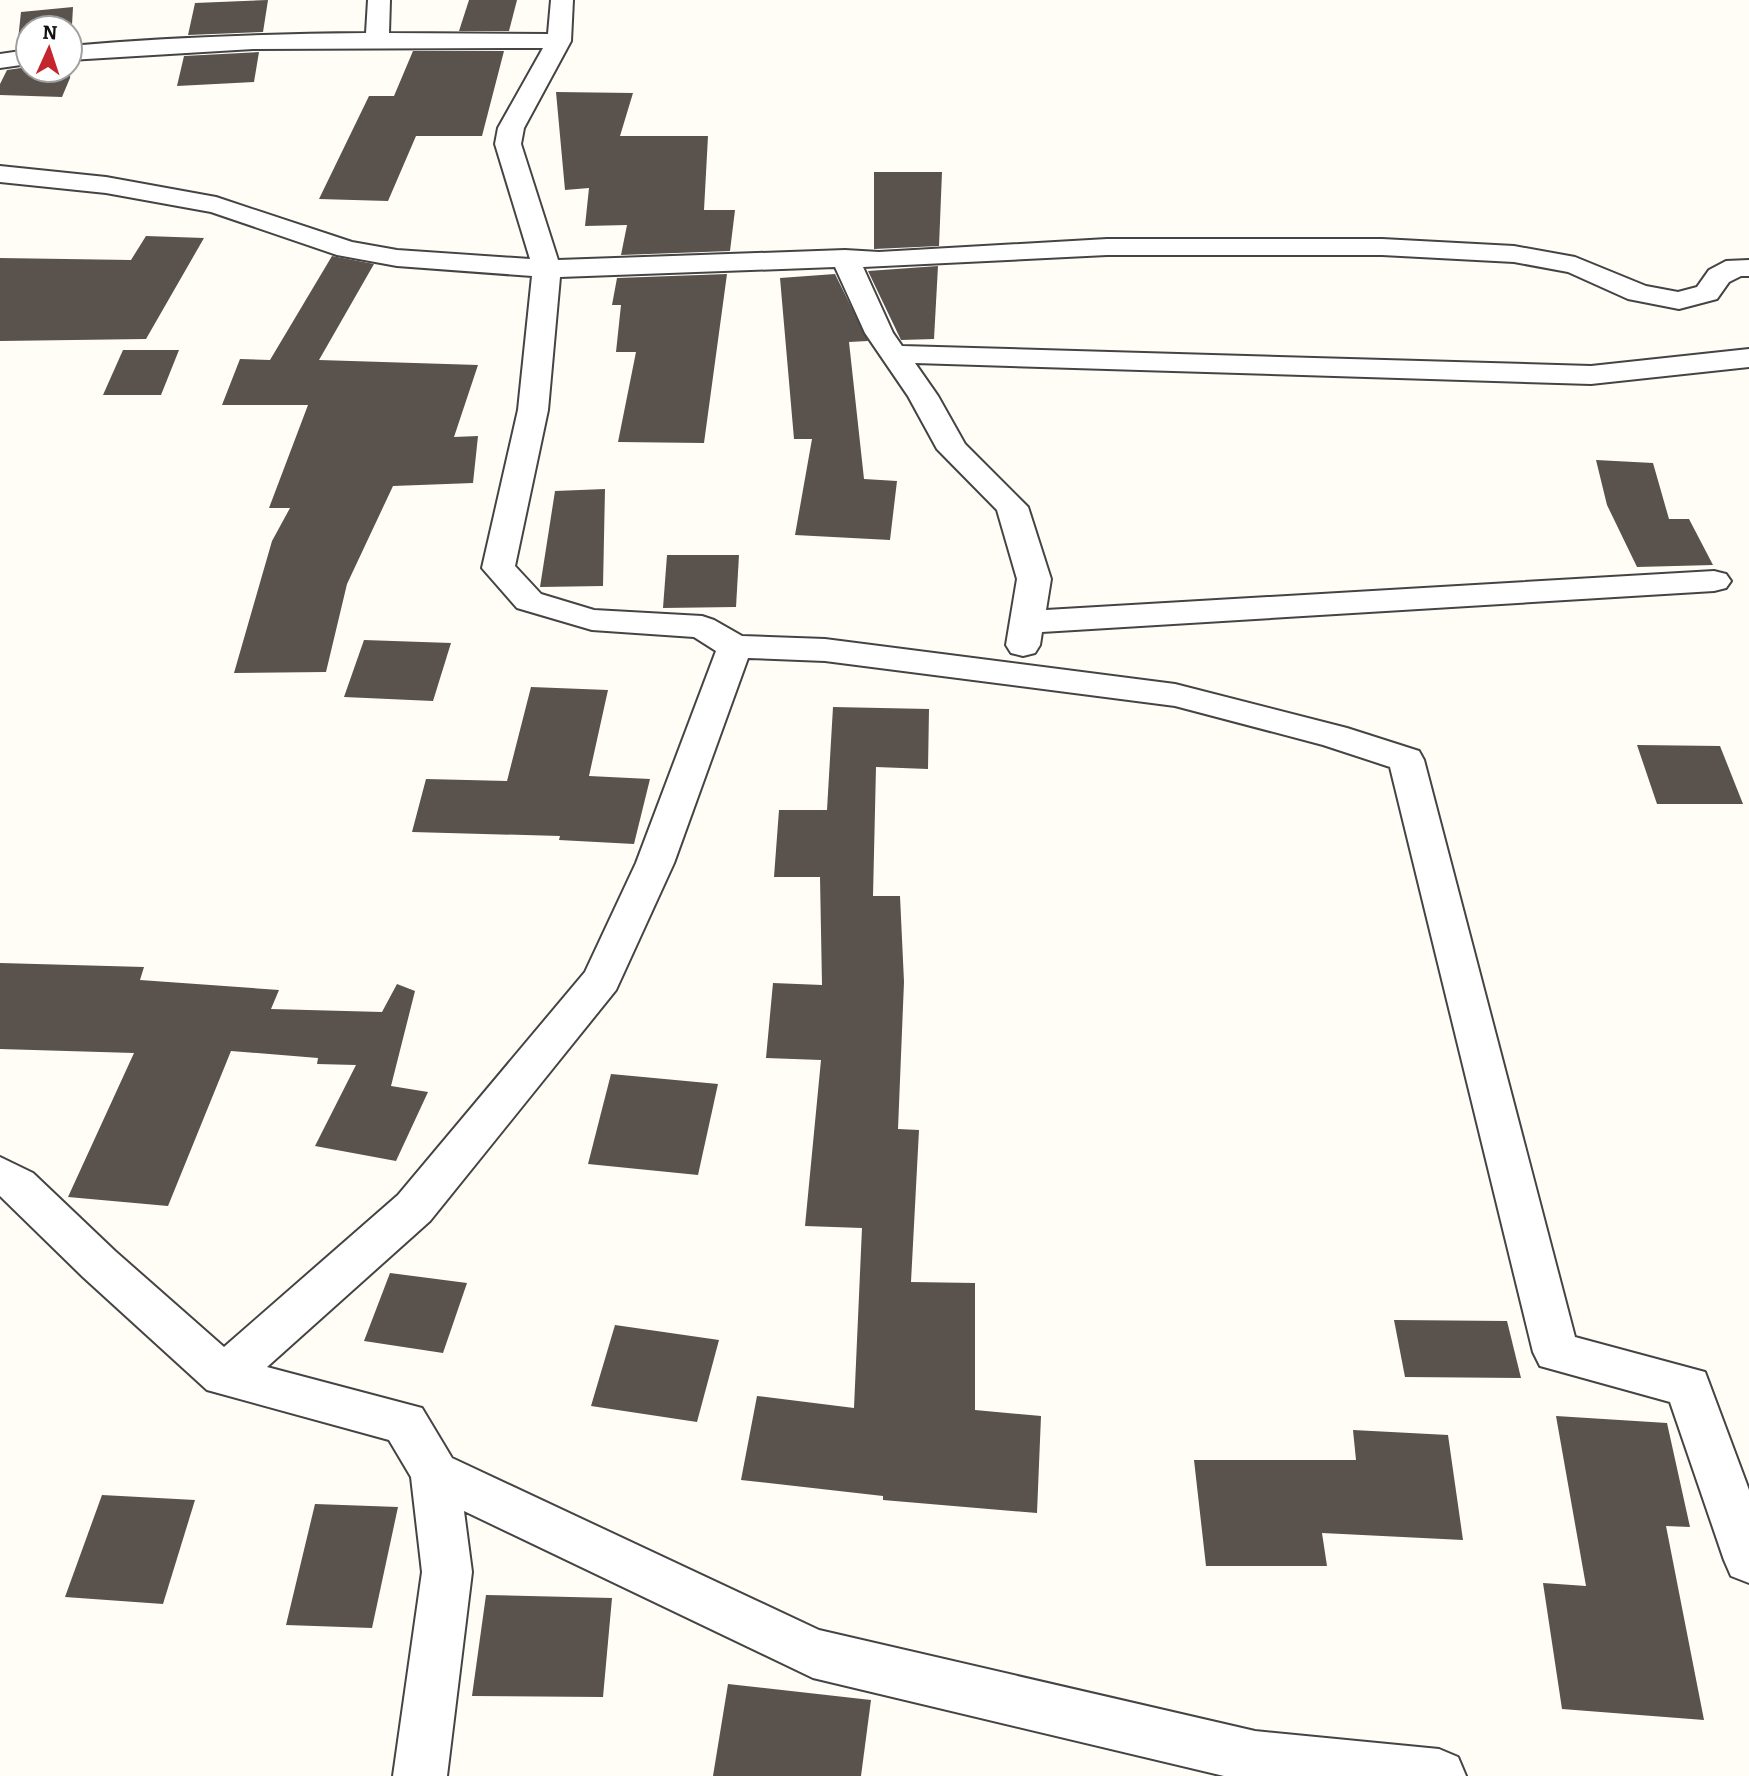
<svg xmlns="http://www.w3.org/2000/svg" width="1749" height="1776" font-family="Bitter,serif">
<style>
.building{fill:#5a524d}
.lines{fill:none;stroke-linecap:round;stroke-linejoin:round}
.minor-casing{stroke:#444;stroke-width:4}
.minor{fill:#fff;fill-rule:evenodd}
</style>
<rect width="100%" height="100%" fill="#fffdf5"/>
<g class="building">
<polygon points="268,0 263,32 188,35 195,3"/>
<polygon points="469,0 517,0 509,31 459,31"/>
<polygon points="73,7 71,43 70,28 28,28 28,48 17,49 21,12"/>
<polygon points="413,51 504,51 482,136 416,136 388,201 319,199 369,96 394,96"/>
<polygon points="259,52 254,82 177,86 184,56"/>
<polygon points="71,63 70,78 62,97 0,95 0,84 7,70 28,67 28,70 70,70"/>
<polygon points="556,92 633,93 620,136 708,136 704,210 735,210 730,251 621,255 627,225 585,226 589,188 565,190"/>
<polygon points="874,172 942,172 939,246 874,249"/>
<polygon points="146,236 204,238 146,339 0,341 0,258 131,260"/>
<polygon points="332,256 374,264 319,360 478,365 454,437 478,436 473,483 393,486 347,584 326,672 234,673 272,541 290,508 269,508 308,405 222,405 240,359 270,360"/>
<polygon points="938,266 934,339 901,340 868,271"/>
<polygon points="727,274 704,443 618,442 636,352 616,352 621,305 612,305 617,278"/>
<polygon points="835,274 868,341 849,342 864,479 897,481 890,540 795,535 812,439 794,439 780,278"/>
<polygon points="123,350 179,350 161,395 103,395"/>
<polygon points="1596,460 1653,463 1669,519 1689,519 1713,565 1637,567 1607,505"/>
<polygon points="605,489 603,586 540,587 555,491"/>
<polygon points="667,555 739,555 736,607 663,608"/>
<polygon points="364,640 451,643 433,701 344,697"/>
<polygon points="531,687 608,690 589,776 650,779 634,844 559,840 560,836 412,832 426,779 507,781"/>
<polygon points="833,707 929,709 928,769 876,767 873,896 900,896 904,982 898,1129 919,1130 911,1282 975,1283 975,1410 1041,1416 1037,1513 883,1500 883,1496 741,1480 757,1396 854,1408 862,1228 805,1226 821,1060 766,1058 773,983 822,985 820,877 774,877 779,810 827,810"/>
<polygon points="1637,745 1720,746 1743,804 1657,804"/>
<polygon points="0,963 144,967 140,980 279,990 271,1009 382,1012 397,984 415,991 391,1086 428,1092 396,1161 315,1146 356,1065 317,1064 318,1058 231,1051 168,1206 68,1197 134,1053 0,1049"/>
<polygon points="611,1074 718,1084 698,1175 588,1164"/>
<polygon points="390,1273 467,1283 443,1353 364,1341"/>
<polygon points="1394,1320 1507,1321 1521,1378 1405,1377"/>
<polygon points="615,1325 719,1340 697,1422 591,1406"/>
<polygon points="1556,1416 1667,1423 1690,1527 1666,1526 1704,1720 1562,1709 1543,1583 1586,1586"/>
<polygon points="1353,1430 1448,1435 1463,1540 1322,1533 1327,1566 1206,1566 1194,1460 1356,1460"/>
<polygon points="102,1495 195,1500 163,1604 65,1597"/>
<polygon points="315,1504 398,1507 372,1628 286,1625"/>
<polygon points="486,1595 612,1598 603,1697 472,1696"/>
<polygon points="728,1684 871,1700 861,1776 713,1776"/>
</g>
<g class="lines">
<defs>
<g id="minor">
<path d="M368,0H390L389,33L548,34L551,0H573L571,41L524,128L521,144L558,260L845,250L879,252L1107,239H1382L1514,246L1575,257L1646,286L1678,292L1697,287L1709,270L1726,261L1749,260V276H1741L1729,282L1717,299L1679,309L1628,299L1568,272L1514,262L1382,255H1107L863,267L893,333L902,346L1591,366L1749,349V367L1591,384L915,363L938,396L965,444L1028,507L1051,579L1046,610L1714,571L1726,574L1731,581L1726,588L1714,591L1042,632L1040,645L1035,653L1023,656L1011,653L1006,645L1017,579L997,510L937,449L908,396L865,333L835,267L560,277L548,410L515,566L541,594L594,610L702,616L714,620L742,636L825,639L1175,684L1347,728L1419,751L1424,760L1575,1337L1705,1372L1749,1490V1583L1731,1576L1724,1560L1670,1402L1540,1366L1533,1352L1390,767L1323,745L1175,706L825,661L748,658L674,863L616,990L430,1221L267,1367L422,1408L452,1458L819,1630L1255,1731L1439,1749L1458,1757L1466,1776H1224L813,1678L464,1511L472,1572L447,1776H393L422,1572L411,1477L389,1440L207,1390L83,1277L0,1196V1157L33,1173L115,1251L224,1347L398,1195L585,972L636,863L716,651L694,637L592,630L517,608L482,568L518,410L532,276L397,266L337,255L211,212L106,193L0,182V166L106,177L216,197L352,242L397,250L530,259L495,144L498,128L543,48L253,49L70,60V46C169,37 267,34 366,33Z"/>
<polygon points="28,50 28,64 0,68 0,54"/>
</g>
</defs>
<use href="#minor" class="minor-casing"/>
<use href="#minor" class="minor"/>
</g>
<g transform="translate(49 49) rotate(3)"><circle r="33" fill="#ffffff" stroke="#a0a0a0" stroke-width="2"/>
<path d="M0-5L12 26L0 18L-12 26Z" fill="#c4262e"/>
<text y="-10" font-size="19" font-weight="bold" text-anchor="middle" fill="#111111">N</text>
</g>
</svg>
